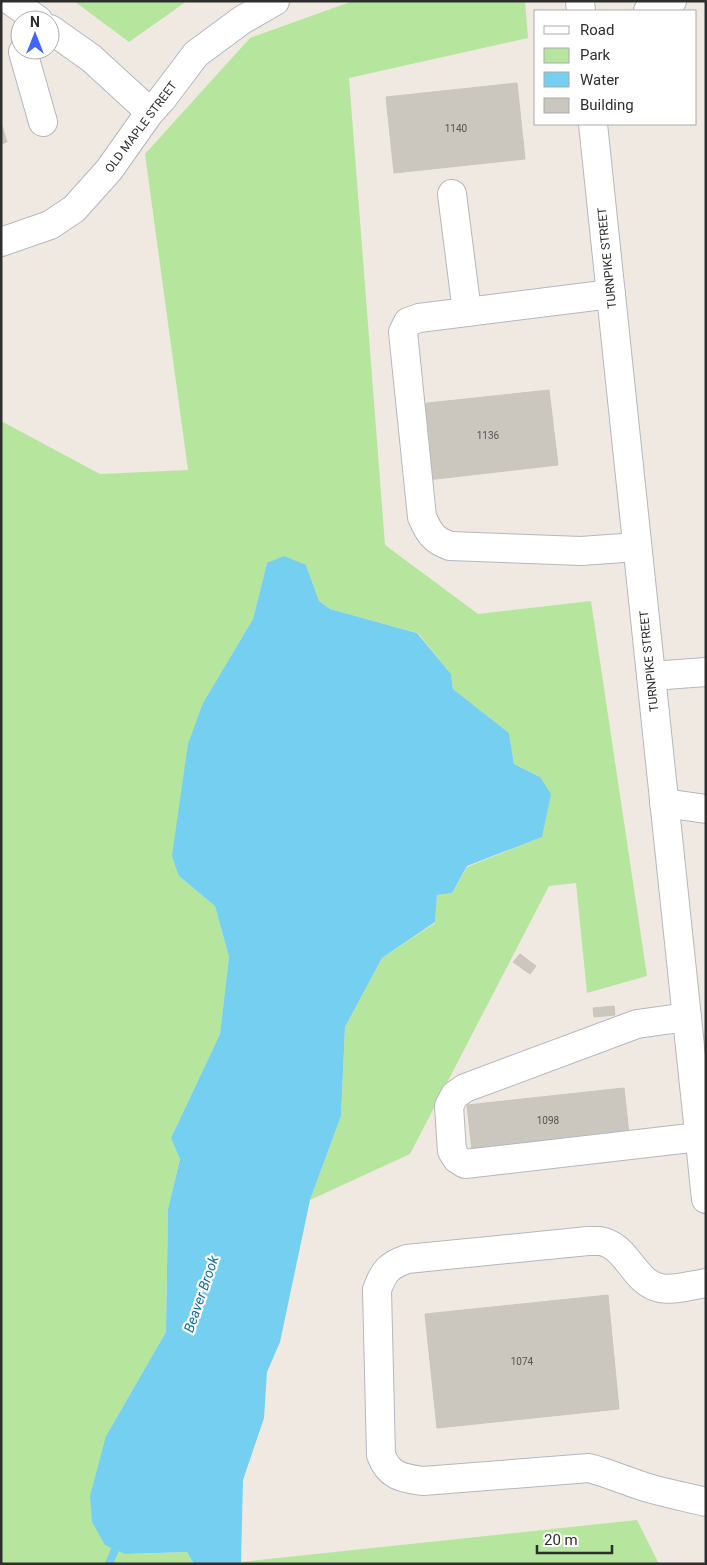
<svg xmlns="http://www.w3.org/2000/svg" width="707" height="1565" font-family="Roboto,sans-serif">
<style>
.green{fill:#b6e59e}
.water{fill:#75cff0}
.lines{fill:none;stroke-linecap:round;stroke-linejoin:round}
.stream{stroke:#75cff0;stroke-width:8}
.building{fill:#cbc7bf;stroke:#cbc5ba}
.minor-casing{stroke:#b4b7c1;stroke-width:30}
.minor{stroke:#fff;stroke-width:28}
.labels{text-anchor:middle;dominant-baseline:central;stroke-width:4.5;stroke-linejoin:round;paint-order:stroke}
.number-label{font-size:10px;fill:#555452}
.street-label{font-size:12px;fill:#2e2e2e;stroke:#fff}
.water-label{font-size:14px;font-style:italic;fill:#0d6fa3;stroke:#fff}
</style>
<rect width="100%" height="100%" fill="#efe9e1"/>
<g class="green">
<polygon points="74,1 187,1 129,42"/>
<polygon points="353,1 525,1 528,38 349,78 385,545 478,614 591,601 647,976 587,993 576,883 549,886 410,1154 310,1200 341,1116 345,1027 382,958 435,923 437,895 452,893 467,867 542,837 540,777 514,764 509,733 453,689 451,674 418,633 330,609 319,601 306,565 267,563 253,619 203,703 179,876 215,906 229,957 220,1034 171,1138 180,1158 168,1209 166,1332 106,1436 126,1554 187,1552 194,1564 1,1564 1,421 100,474 188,470 145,154 250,38"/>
<polygon points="637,1520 659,1564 240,1564 241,1562"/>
</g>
<polygon class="water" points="284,556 306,565 319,601 330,609 417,633 451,674 453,689 509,733 514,764 540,777 551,794 542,837 467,866 452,893 437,895 435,922 382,958 345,1027 341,1116 310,1200 280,1342 267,1372 264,1418 243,1480 241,1562 240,1564 194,1564 187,1552 125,1554 105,1545 92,1522 90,1496 106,1436 166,1332 168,1209 180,1159 171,1138 220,1034 229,957 215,906 179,876 172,856 188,744 203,703 253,619 267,563"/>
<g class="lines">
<polyline class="stream" points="109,1564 119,1540"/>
</g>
<g class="building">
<polygon points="517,83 525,159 394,173 386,97"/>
<polygon points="1,123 7,142 1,144"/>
<polygon points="549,390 558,465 427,480 419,404"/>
<polygon points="520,954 536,966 530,974 513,962"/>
<polygon points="614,1006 615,1015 594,1017 593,1008"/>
<polygon points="624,1088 629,1134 472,1151 467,1105"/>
<polygon points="608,1295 619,1409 437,1428 425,1314"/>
</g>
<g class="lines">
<defs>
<g id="minor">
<polyline points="11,1 38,20"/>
<polyline points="580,1 581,11"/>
<polyline points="648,11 666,6 672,1"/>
<polyline points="50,29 91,58 150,112"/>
<polyline points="24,50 23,52 43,122"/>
<polyline points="593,124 706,1199"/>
<polyline points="452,194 467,312"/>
<polyline points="1,242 50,225 74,209 109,170 150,112 162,99 196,54 242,20 275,1"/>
<path d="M611,294L419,318L408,322L403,332L422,517C429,533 433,540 450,546L581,551L637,547"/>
<polyline points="651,676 706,672"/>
<polyline points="664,803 706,809"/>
<polyline points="687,1017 637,1024 465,1088 455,1095 449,1106 452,1151 457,1159 465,1164 699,1137"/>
<path d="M706,1283C693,1285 671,1291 660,1288C634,1283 627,1245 600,1241C596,1241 592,1241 588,1241L407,1259C389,1265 383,1272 377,1290L381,1455C389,1477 403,1478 423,1481L589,1468C608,1473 626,1481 645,1487C665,1493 685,1497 706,1502"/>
</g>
</defs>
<use href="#minor" class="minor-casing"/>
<use href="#minor" class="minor"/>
</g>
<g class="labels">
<g class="number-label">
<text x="456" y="128">1140</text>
<text x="488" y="435">1136</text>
<text x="548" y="1120">1098</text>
<text x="522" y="1361">1074</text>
</g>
<g class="street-label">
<text transform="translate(141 127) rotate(-53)">OLD MAPLE STREET</text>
<text transform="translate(607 258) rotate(-96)">TURNPIKE STREET</text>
<text transform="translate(649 661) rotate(-96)">TURNPIKE STREET</text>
</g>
<g class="water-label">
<text transform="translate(201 1294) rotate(-71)">Beaver Brook</text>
</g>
</g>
<rect width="707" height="1565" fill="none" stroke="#2e2e2e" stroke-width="5"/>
<rect x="534" y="10" width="162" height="115" fill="#ffffff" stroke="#ababab"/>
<rect x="544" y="26" width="25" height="8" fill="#ffffff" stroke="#ababab"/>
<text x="580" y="35" font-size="15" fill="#2e2e2e">Road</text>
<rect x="544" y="48" width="25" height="15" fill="#b6e59e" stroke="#ababab"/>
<text x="580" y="60" font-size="15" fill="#2e2e2e">Park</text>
<rect x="544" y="72" width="25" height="15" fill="#75cff0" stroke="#ababab"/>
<text x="580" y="85" font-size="15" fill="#2e2e2e">Water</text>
<rect x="544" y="98" width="25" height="15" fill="#cbc7bf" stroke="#ababab"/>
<text x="580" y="110" font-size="15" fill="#2e2e2e">Building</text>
<g transform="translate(35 35)"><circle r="24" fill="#ffffff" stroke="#ababab"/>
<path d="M0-4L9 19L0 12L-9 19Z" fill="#4264fb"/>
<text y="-8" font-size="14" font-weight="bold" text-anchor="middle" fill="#2e2e2e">N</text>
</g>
<path d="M537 1545v8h75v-8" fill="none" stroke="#2e2e2e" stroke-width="2.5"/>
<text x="544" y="1545" font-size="15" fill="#2e2e2e" stroke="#ffffff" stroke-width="4" paint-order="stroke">20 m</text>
</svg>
